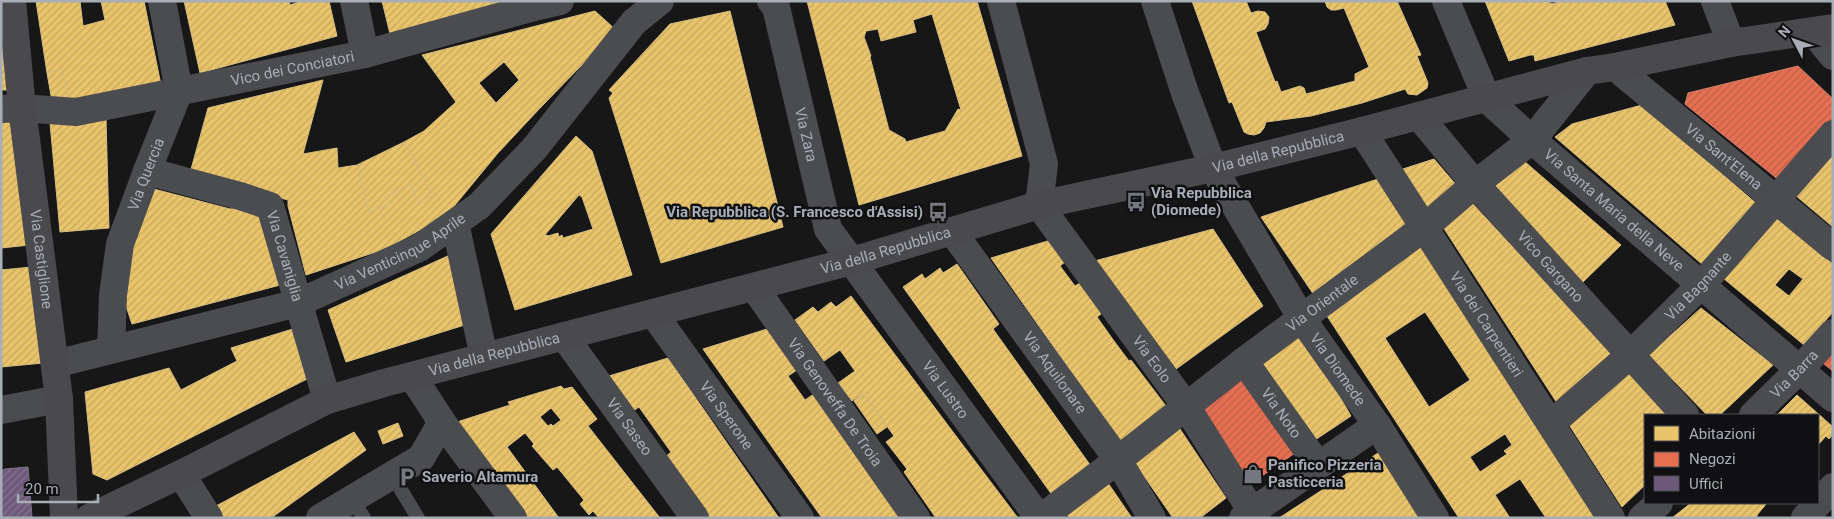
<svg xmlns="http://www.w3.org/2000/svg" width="1834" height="519" font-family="Roboto,sans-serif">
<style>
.homes{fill:url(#homes-hatch);stroke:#d6bd81;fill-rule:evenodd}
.shops{fill:url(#shops-hatch);stroke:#d48270}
.offices{fill:url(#offices-hatch);stroke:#7f728d}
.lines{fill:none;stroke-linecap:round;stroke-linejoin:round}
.lane{stroke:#4b4c50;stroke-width:14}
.street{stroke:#4b4c50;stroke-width:28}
.secondary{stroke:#4a4a4e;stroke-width:28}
.labels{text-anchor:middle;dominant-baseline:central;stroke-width:5;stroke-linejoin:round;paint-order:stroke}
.street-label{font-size:15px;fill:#a8adb8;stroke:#111113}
.poi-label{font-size:15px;font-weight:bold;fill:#a8adb8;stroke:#111113;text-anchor:start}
</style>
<defs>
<pattern id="homes-hatch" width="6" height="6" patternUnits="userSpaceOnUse" patternTransform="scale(1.25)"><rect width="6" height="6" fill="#e9c46a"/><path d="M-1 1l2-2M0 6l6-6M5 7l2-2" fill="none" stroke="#c4a760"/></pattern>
<pattern id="shops-hatch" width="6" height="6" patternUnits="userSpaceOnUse" patternTransform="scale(1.25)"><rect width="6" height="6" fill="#e76f51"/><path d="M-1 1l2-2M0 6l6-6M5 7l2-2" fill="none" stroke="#ba604a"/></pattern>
<pattern id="offices-hatch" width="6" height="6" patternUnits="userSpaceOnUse" patternTransform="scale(1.25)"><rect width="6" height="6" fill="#6d597a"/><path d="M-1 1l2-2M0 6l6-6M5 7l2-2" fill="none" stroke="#857590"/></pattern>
</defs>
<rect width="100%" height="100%" fill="#171717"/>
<g class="homes">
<polygon points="36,1 80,1 83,26 105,20 101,1 144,1 161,85 69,103 62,69 47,73"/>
<polygon points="184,1 289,1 290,5 302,1 329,1 337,36 200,73"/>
<polygon points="382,1 510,1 390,34"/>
<path d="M807,1H977L1022,156L859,205ZM932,14L961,110L958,109L945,131L906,142L905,139L889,130L870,57L871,56L864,37L866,31L878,29L881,41L916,32L913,20Z"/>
<polygon points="1192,1 1246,1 1251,13 1258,11 1265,12 1269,17 1268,24 1265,29 1256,32 1275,82 1277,81 1281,92 1300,86 1304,88 1306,94 1355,81 1355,74 1369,67 1344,8 1336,10 1331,10 1327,7 1325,1 1397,1 1421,55 1417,56 1428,83 1427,88 1417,95 1408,94 1405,89 1362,103 1311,116 1266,122 1264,128 1260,133 1254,135 1248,134 1244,132 1232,102 1229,103"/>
<polygon points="1485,1 1546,1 1552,4 1562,1 1665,1 1675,25 1535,61 1534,55 1530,55 1509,61"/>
<path d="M595,11L616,30L541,107L498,153L446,216L385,249L306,275L288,206V200L190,173L208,108L323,80L303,154L337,148L338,168L357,165L369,212L390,204L387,196L410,184L419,202L433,195L404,142L424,131L456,102L422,55ZM504,62L519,80L496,103L479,83Z"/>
<polygon points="730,11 783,227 661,263 609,98 613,93 609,90 670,24"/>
<polygon points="1,41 7,89 7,90 1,90"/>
<polygon points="62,69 69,103 52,101 47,73"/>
<polygon points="1642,105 1757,204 1703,265 1555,137 1572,124"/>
<polygon points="106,119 109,228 60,232 50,123"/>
<polygon points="15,120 30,245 1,248 1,121"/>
<path d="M576,136L592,151L632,275L515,310L491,234ZM579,195L582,197L593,229L563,238L562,235L559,237L558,233L548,236L547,235L544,236Z"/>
<polygon points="404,142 433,195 419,202 410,184 387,196 390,204 369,212 357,165"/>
<polygon points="1833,155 1833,227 1795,195"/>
<polygon points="1434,159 1458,187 1428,211 1403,169"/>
<polygon points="1524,161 1621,245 1583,282 1491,189"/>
<polygon points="1378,179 1406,223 1314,295 1261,217"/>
<polygon points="150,188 230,209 261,206 284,284 132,324 121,291"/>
<polygon points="1472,203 1613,355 1559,406 1443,227"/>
<path d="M1776,217L1833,264V312L1804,345L1723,278ZM1789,269L1803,279L1789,296L1775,285Z"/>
<polygon points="1213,229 1263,306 1172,372 1091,262"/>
<polygon points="1051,240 1066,261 1060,266 1075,286 1080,283 1101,314 1097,317 1114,341 1129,361 1131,360 1169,410 1122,444 991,258"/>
<path d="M1420,243L1598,518H1546L1520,479L1495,495L1510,518H1459L1327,316ZM1425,312L1470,380L1429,407L1385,338ZM1505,434L1512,445L1504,451L1507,454L1480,472L1470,457Z"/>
<polygon points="450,255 471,323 346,362 328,310"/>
<polygon points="957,264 999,324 993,329 1093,469 1055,499 903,287 922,274 925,279 940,268 943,273"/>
<polygon points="32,267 43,363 1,367 1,270"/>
<polygon points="851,296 953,432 1018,518 936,518 904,472 907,469 886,442 894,436 863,393 852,401 838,383 855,371 840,350 824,361 795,320 813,307 818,312 831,302 836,307"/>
<polygon points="1701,308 1773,365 1720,415 1707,415 1649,355"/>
<polygon points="296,328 311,377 107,480 93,474 85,392 169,368 181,390 237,361 231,348"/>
<polygon points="767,329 797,370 788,376 805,400 814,394 901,518 822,518 703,349"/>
<polygon points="1302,331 1351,416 1312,442 1258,365"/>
<polygon points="668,358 779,518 709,518 663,459 671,452 639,407 627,415 599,379"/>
<polygon points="1628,372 1668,415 1645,415 1645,485 1622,507 1568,423"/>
<path d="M561,386L564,389L572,387L597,419L588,426L660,518H599L593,511L589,515L580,504L584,500L557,467L553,470L545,461L532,446L534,444L525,433L507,447L559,518H526L456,424L460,421L510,405L508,402ZM551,408L561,420L553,426L551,424L548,426L540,417Z"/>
<polygon points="863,393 887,427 877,434 854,401"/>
<polygon points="1797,395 1833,427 1833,434 1829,439 1826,436 1818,445 1818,415 1777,415"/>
<polygon points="398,423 403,436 383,444 378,431"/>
<polygon points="1180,429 1226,498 1200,518 1173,518 1135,463"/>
<polygon points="354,432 366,450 271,518 224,518 216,506"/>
<polygon points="1378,453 1421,518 1279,518 1316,494"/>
<polygon points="1108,483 1132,518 1069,518 1067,514"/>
<polygon points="1691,503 1767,503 1757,515 1757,518 1672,518"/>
</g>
<g class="shops">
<polygon points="1798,66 1833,99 1833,123 1780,181 1685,104 1688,93"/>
<polygon points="1833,346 1833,371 1820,361"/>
<polygon points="1244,376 1295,453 1249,485 1197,412"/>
</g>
<polygon class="offices" points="28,467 32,517 1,518 1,471 5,469"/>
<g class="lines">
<g class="lane">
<polyline points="392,475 418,518"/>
<polyline points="352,499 364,518"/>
</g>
<g class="street">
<polyline points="354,1 365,54"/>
<path id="s1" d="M771,1L776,7L828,229L1039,518"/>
<path id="s2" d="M1001,1L1044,164L1039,205L1186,406L1256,518"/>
<path id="s3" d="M1155,1L1185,93L1213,168L1302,319L1377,425L1435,518"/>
<path id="s4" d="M1446,1L1487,99L1532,140L1833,398"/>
<polyline points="1715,1 1731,43"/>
<polyline points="1813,32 1833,56"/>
<path id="s5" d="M1615,67L1833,247"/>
<path id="s6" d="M1,109L22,108L76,112L365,54L538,6L560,1"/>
<path id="s7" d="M1419,116L1475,184L1685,415"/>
<path id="s8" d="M1362,131L1611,518"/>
<path id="s9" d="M147,171L240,196L270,206L327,400"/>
<polyline points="455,223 484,357"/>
<path id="s10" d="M952,231L1118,460L1152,518"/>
<path id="s11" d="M754,287L916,518"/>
<path id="s12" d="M653,313L800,518"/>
<path id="s13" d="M564,336L695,518"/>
<path id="s14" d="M111,349L113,295L120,244L147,171L179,91L162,1"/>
<path id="s15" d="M1244,361L1318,465"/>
<path id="s16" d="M55,364L298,303L419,248L479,206L534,149L634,22L660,1"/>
<polyline points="412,376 442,422 513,518"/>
<polyline points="1,410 59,399"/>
<path id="s17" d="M1753,415L1800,369L1833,333"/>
<path id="s18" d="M1551,424L1630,355L1702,284L1833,134"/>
<polyline points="181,474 209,518"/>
<polyline points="320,518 421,458 442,422"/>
<path id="s19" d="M1041,518L1118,460L1244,361L1425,227L1475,184L1532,140L1587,71"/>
<polyline points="1243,518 1377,425"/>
<polyline points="1642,518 1659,503"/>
<polyline points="1805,518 1833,487"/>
</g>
<g class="secondary">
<path id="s20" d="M12,1L22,108L59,399L64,518"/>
<path id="s21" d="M89,518L181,474L327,400L384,383L852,261L1039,205L1213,168L1362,131L1587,71L1615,67L1731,43L1833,28"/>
</g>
</g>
<defs>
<symbol id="bus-bare" viewBox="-9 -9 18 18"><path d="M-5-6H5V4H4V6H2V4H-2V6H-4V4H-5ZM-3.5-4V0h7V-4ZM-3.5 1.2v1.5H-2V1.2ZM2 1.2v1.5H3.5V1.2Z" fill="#757880" stroke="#111113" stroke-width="2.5" paint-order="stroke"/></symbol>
<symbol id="shop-bare" viewBox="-9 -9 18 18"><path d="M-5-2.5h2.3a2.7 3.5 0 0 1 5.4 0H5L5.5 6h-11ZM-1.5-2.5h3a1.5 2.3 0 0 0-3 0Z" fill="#757880" stroke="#111113" stroke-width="2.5" paint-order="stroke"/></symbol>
<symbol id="parking-bare" viewBox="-9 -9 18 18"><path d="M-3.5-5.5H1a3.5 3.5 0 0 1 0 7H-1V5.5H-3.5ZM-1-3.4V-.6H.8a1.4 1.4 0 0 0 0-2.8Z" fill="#757880" stroke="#111113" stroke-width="2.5" paint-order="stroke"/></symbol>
</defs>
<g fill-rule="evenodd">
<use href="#bus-bare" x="1122" y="188" width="28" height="28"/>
<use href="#bus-bare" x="924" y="198" width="28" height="28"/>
<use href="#shop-bare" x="1239" y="460" width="28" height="28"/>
<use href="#parking-bare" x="393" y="463" width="28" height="28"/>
</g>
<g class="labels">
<g class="street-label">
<text stroke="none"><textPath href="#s6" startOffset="296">Vico dei Conciatori</textPath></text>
<text stroke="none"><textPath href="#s1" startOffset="139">Via Zara</textPath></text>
<text stroke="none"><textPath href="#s21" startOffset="1249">Via della Repubblica</textPath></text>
<text stroke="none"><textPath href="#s5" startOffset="141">Via Sant'Elena</textPath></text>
<text stroke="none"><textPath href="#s14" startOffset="180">Via Quercia</textPath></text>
<text stroke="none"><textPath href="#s4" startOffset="275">Via Santa Maria della Neve</textPath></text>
<text stroke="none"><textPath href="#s16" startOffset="365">Via Venticinque Aprile</textPath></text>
<text stroke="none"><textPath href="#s21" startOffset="844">Via della Repubblica</textPath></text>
<text stroke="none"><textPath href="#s9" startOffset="180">Via Cavaniglia</textPath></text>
<text stroke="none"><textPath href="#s20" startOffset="260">Via Castiglione</textPath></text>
<text stroke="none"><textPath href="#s7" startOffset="200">Vico Gargano</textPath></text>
<text stroke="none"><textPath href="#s18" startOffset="202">Via Bagnante</textPath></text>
<text stroke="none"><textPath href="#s19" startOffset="354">Via Orientale</textPath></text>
<text stroke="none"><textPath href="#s8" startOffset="230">Via dei Carpentieri</textPath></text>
<text stroke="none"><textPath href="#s21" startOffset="439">Via della Repubblica</textPath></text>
<text stroke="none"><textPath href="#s2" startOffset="401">Via Eolo</textPath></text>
<text stroke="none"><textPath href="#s3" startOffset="414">Via Diomede</textPath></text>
<text stroke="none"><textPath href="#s10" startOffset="175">Via Aquilonare</textPath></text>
<text stroke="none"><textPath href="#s17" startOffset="58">Via Barra</textPath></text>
<text stroke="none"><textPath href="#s1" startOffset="435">Via Lustro</textPath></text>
<text stroke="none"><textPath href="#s11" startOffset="141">Via Genoveffa De Troia</textPath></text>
<text stroke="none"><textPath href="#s15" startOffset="64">Via Noto</textPath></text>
<text stroke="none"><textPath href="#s12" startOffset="126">Via Sperone</textPath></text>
<text stroke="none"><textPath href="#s13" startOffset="112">Via Saseo</textPath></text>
</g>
<g class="poi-label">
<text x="1151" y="193">Via Repubblica<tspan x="1151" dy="17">(Diomede)</tspan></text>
<text x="923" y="212" text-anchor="end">Via Repubblica (S. Francesco d'Assisi)</text>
<text x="1268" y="465">Panifico Pizzeria<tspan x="1268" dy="17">Pasticceria</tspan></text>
<text x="422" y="477">Saverio Altamura</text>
</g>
</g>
<rect width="1834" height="519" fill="none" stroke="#a8adb8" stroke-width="5"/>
<rect x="1644" y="414" width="175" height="90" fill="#111113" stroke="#4d4f55"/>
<rect x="1654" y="426" width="25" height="15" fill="#e9c46a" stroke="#4d4f55"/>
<text x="1689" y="439" font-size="15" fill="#a8adb8">Abitazioni</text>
<rect x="1654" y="452" width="25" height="15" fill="#e76f51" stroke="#4d4f55"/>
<text x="1689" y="464" font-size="15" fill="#a8adb8">Negozi</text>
<rect x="1654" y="476" width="25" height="15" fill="#6d597a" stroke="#4d4f55"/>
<text x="1689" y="489" font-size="15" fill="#a8adb8">Uffici</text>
<g transform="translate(1794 40) rotate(311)" stroke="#111113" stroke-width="4" paint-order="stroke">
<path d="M0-4L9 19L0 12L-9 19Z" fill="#a8adb8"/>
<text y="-8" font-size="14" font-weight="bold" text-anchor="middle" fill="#a8adb8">N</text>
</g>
<path d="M18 494v8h80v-8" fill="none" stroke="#a8adb8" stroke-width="2.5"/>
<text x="25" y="494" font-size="15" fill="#a8adb8" stroke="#111113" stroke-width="4" paint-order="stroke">20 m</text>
</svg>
